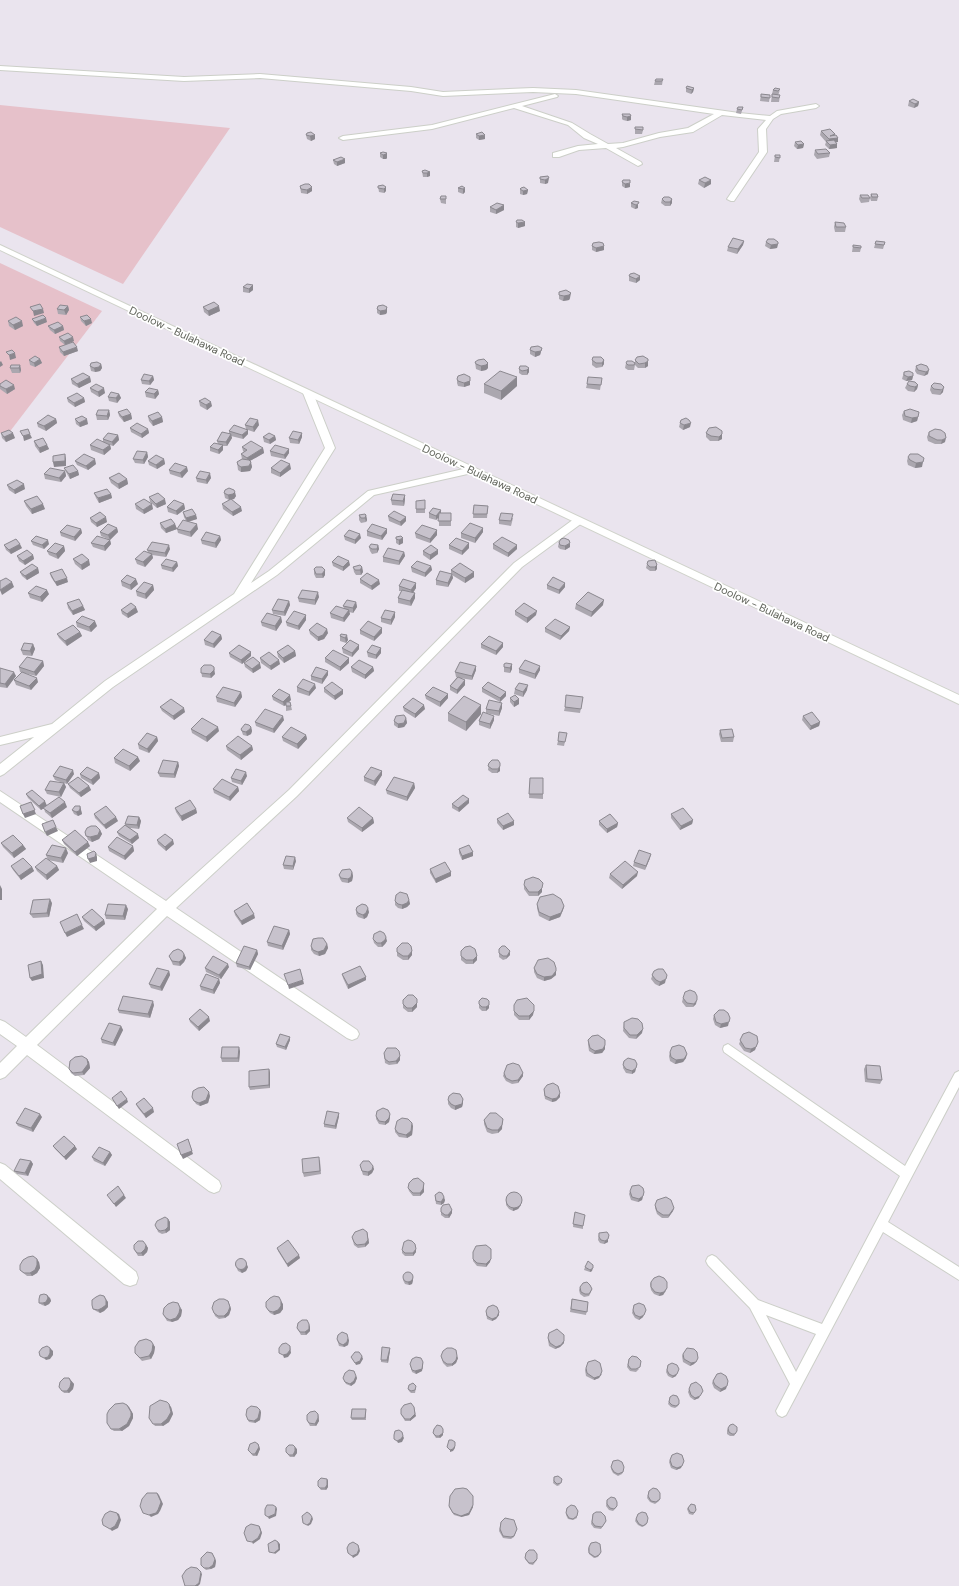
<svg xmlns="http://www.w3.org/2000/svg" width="959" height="1586" font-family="'DM Sans',sans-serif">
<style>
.green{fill:#e6c1ca}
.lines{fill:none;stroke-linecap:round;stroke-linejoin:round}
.lane-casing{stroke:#cccfc8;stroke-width:2}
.street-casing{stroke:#cccfc8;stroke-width:2}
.secondary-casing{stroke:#cfd2ca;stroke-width:2}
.lane{fill:#fff;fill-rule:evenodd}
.street{fill:#fff;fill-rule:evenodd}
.secondary{fill:#fff;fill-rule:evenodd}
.wall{fill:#aba7af}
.shaded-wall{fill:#8b888f}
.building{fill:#c7c2cc;stroke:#8b888f}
.labels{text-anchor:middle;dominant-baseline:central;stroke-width:3.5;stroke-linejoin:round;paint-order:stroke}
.street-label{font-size:11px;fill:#62655c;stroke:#fff}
</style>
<rect width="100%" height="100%" fill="#eae4ee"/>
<g class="green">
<polygon points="0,105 230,128 123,284 0,227"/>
<polygon points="0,263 102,311 8,434 0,433"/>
</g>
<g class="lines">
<defs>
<path id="lane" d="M728,1044L905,1166L955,1073L959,1071V1087L888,1222L959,1267V1280L883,1232L786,1415L782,1417L778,1415L776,1411L790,1384L750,1308L708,1265L706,1261L708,1257L712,1255L716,1257L758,1300L822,1324L900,1176L724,1052L723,1049L724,1046ZM766,1315L816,1334L796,1372Z"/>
<g id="street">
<polygon points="0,66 184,77 260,74 411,87 443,92 533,88 576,90 739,113 770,116 777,111 816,104 819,106 816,108 781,114 773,119 766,129 767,152 734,201 731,201 727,199 759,152 758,129 766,120 722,115 693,132 660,137 623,147 616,148 641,162 642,164 638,166 606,148 579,150 559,157 553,157 553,153 578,146 598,144 584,138 568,125 514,108 432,129 343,140 339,138 343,136 432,125 555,94 558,96 557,97 522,106 572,123 590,134 608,144 623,143 659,133 688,128 714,114 576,94 533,92 443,96 411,91 260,78 184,81 0,70"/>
<polygon points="308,390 313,393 335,448 251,583 269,571 368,491 472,467 477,470 472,473 374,495 277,575 113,687 4,774 0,776 0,764 34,737 0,745 0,737 52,724 105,681 234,594 325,448 303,393"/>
<polygon points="578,518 583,521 582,523 522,567 297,796 176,908 357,1030 359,1034 357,1038 352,1040 347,1038 167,916 37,1045 219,1181 221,1186 219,1191 214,1193 209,1191 27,1055 5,1077 0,1079 0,1063 17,1046 0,1034 0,1020 5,1022 26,1037 157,909 0,802 0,791 166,901 289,790 514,563 574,519"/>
<polygon points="0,1163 5,1165 136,1272 138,1278 136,1284 130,1286 124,1284 0,1179"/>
</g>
<polygon id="secondary" points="0,245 959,695 959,704 0,250"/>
</defs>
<use href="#lane" class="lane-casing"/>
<use href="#street" class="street-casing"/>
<use href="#secondary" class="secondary-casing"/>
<use href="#lane" class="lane"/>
<use href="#street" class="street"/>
<use href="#secondary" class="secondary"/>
</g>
<g class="wall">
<polygon points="663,79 662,85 654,85 655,81"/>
<polygon points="686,88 694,88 693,92 691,94 686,92"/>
<polygon points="780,89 779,93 778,95 780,95 779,102 771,102 772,94 777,95 772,94 773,90"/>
<polygon points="761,94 770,95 769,102 760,101"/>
<polygon points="909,101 919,102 918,106 914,108 908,106"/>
<polygon points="743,107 741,114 736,113 737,109"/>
<polygon points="622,114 631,116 631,120 627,121 623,120 622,119"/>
<polygon points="635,127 643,130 642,134 635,134"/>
<polygon points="821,131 834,135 838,142 836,142 837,144 837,148 829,149 825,145 826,142 820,135"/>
<polygon points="307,133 315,139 311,141 307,139 306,135"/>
<polygon points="476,134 485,139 479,140 476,138"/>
<polygon points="795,142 804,144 803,148 797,149 794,146"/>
<polygon points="815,150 830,153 829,157 817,159 814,155"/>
<polygon points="380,153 387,158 386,159 383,159 380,157"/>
<polygon points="775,155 780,155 779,162 774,162"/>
<polygon points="333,160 345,163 337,166 334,164"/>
<polygon points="422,171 430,172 430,176 427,177 423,177"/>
<polygon points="548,176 548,183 545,184 540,183 540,177"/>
<polygon points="623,180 630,187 625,188 622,186 622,182"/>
<polygon points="699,180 711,184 704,188 698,184"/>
<polygon points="383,185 386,191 384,193 379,192 378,186"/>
<polygon points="300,186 312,191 307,194 301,193"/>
<polygon points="462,186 465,192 463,194 458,192 458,188"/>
<polygon points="520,189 528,190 527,194 523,195 520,194"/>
<polygon points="871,194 878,197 877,201 871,201 870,198"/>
<polygon points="860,195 870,198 869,202 861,203 859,199"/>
<polygon points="446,196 446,204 441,203 440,199"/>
<polygon points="662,199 672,199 672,203 670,206 665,206 661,203"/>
<polygon points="634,201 638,208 635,209 631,207 631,203"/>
<polygon points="490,207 504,210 496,214 490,212"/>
<polygon points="516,222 525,226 518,228 516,227"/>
<polygon points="835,222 846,227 845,232 835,232 834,227"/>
<polygon points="744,241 743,245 737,254 727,251 728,247"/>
<polygon points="876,241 885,242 883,249 874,248"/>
<polygon points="766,242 778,242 777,248 770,249 765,246"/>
<polygon points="853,245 861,248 860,252 852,252"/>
<polygon points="592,246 604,246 604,250 596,252 592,250"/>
<polygon points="629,276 640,276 640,280 636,283 629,281"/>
<polygon points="243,287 253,290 249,293 243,292"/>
<polygon points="559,292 570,298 569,300 563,301 559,299"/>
<polygon points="68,306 69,310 66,315 58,314 57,309"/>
<polygon points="203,307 220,311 209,316 204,312"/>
<polygon points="377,309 387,312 386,314 380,315 377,313"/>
<polygon points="80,317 92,323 86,326 81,321"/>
<polygon points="32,319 47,322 37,326 34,323"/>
<polygon points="8,321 23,326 15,330 9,326"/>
<polygon points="48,326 63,326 64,330 55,334 50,330"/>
<polygon points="59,337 74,341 65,345 60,341"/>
<polygon points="59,347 78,351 64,356 60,352"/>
<polygon points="530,350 541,352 540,355 535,357 530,354"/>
<polygon points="643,356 648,366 645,368 638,368 635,365 634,370 628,370 625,368 626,363 635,362 635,360"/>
<polygon points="40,359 42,363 35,367 30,365 29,360"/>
<polygon points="592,360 604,360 604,364 602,367 596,368 592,365"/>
<polygon points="475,362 488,368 486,370 481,371 476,369"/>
<polygon points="101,364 102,368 100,371 95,372 91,371 90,366"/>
<polygon points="921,364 928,374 924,376 917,374 915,371 916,366"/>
<polygon points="20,365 21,370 20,373 12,373 10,368"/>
<polygon points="529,368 529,372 527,375 522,375 519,373 519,369"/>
<polygon points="904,372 913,376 912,380 906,381 902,379"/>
<polygon points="153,376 154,380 150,385 142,384 141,380"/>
<polygon points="90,377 91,382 79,388 72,384 71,379"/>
<polygon points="517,377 517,386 501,400 484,393 484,384"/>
<polygon points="602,378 600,390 586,388 587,384"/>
<polygon points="457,379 470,385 464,387 458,386 457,383"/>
<polygon points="934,383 943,392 940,395 932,394 930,390 931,386"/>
<polygon points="0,384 15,389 7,394 0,389"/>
<polygon points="907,384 918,385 917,389 914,392 908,391 905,388"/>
<polygon points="90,388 105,393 99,397 91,392"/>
<polygon points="158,390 159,394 155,399 146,397 145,392"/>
<polygon points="119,394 121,398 117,403 109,401 108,397"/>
<polygon points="67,398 84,398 85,402 75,407 68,402"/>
<polygon points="199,401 212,406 207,410 200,406"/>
<polygon points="109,410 110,415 108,420 97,420 96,415"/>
<polygon points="904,411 918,417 917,421 911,423 903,420 902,415"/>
<polygon points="118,412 131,414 132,419 124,422 119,416"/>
<polygon points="148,416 162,417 163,422 153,426 149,421"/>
<polygon points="56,419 57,423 46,431 38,427 37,423"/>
<polygon points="75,419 88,424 80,427 76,424"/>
<polygon points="680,423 690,427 683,430 679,427"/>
<polygon points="245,425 259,425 254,432 248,430 248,434 243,439 231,436 232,438 227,446 223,446 223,450 219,454 210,451 210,447 218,444 217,441 229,433 229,431 246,429"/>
<polygon points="130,428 148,429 149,433 142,438 131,432"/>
<polygon points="941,430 945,442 941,444 935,444 928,441 927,437 929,432"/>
<polygon points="722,431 722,439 718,441 710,441 706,437 706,433"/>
<polygon points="1,433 15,438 6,442 2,438"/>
<polygon points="302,433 302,437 299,444 290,443 289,438"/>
<polygon points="118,435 119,440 113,446 110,445 111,449 104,455 91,450 90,445 103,442 103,439"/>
<polygon points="275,436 276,440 270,444 264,442 263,437"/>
<polygon points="34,441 47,445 49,449 40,453 35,446"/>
<polygon points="242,447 263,448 264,453 250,461 252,467 250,471 241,472 238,470 237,462 243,459 242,459 241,454 244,452 243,451"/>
<polygon points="289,449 289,453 285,459 271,456 270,451"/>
<polygon points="147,452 148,457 144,464 135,463 133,459"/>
<polygon points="908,457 922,467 915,468 908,465 907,461"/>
<polygon points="164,459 165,464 157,469 149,465 148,461"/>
<polygon points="75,461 96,464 88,470 77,465"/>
<polygon points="64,468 78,471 79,475 70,479 66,472"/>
<polygon points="271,468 291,469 280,477 271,473"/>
<polygon points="169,470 188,471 182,478 170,474"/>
<polygon points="65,471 66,476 61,482 45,479 44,474"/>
<polygon points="109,478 127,479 128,484 119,489 111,483"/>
<polygon points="196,478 211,478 207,484 197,482"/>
<polygon points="7,485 25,489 15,494 9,490"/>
<polygon points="94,493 111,494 112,498 99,503 96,498"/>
<polygon points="224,493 236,496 234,499 229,500 225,498"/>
<polygon points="149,497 166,504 157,508 150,502"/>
<polygon points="405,499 404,506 392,505 391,500"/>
<polygon points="425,500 425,513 416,513 416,509"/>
<polygon points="24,501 45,509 32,514 26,506"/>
<polygon points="135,504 153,509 144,514 136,509"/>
<polygon points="184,504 185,509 177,515 168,512 167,507"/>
<polygon points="222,504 242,511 233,516 223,509"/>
<polygon points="474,505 488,506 487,518 473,518"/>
<polygon points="441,510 441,513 451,513 451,526 439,526 439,517 436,520 429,518 429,513"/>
<polygon points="183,512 196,515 197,519 188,522 198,529 191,537 178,533 177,529 186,521 184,517"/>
<polygon points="359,515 366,515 367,520 366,522 361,523 359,520"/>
<polygon points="388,516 406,517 406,521 401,526 389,521"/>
<polygon points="90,518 107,522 97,527 91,522"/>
<polygon points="513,518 511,526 499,524 499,520"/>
<polygon points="160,523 175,524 177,529 166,533 161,528"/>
<polygon points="117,528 118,532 110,540 111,544 105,551 93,547 91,543 108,539 101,536 100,532"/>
<polygon points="483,528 483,532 475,543 461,538 461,533"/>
<polygon points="81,529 82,533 75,541 61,536 60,532"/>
<polygon points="387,529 387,533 382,540 367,536 367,531"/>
<polygon points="437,530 437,535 430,543 416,538 415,533"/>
<polygon points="220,536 221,540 216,548 202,544 201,540"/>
<polygon points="344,536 361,538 355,544 345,540"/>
<polygon points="396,537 403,538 403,543 399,545 396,543"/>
<polygon points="31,541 49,544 44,549 33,545"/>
<polygon points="559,542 570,543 570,547 565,550 560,549 558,547"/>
<polygon points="469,543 469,548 462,555 449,549 449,545"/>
<polygon points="493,544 517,545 517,549 508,557 493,549"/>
<polygon points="4,545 22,548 11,554 6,550"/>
<polygon points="378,545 379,549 377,553 372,554 370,551 369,547"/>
<polygon points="64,546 65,551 58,559 49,555 47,551"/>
<polygon points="170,549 166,557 152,555 153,558 145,567 137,564 135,559 148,552 147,550"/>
<polygon points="438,550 438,554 430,560 423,555 423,551"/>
<polygon points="404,552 405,556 399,565 383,562 383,557"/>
<polygon points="33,555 34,559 25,565 19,561 17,556"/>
<polygon points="73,559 90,565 82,570 75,564"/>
<polygon points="655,560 657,569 655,571 650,571 646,568 647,564"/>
<polygon points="177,562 178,566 173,572 162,569 161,565"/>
<polygon points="332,562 350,565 343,571 333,566"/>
<polygon points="431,566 432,570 425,577 412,572 411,567"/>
<polygon points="353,567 362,567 363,572 361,575 356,575 354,572"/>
<polygon points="38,568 39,573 27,580 22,576 20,572"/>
<polygon points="314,569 325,570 325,575 323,578 316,578 314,574"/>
<polygon points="451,570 474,572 474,577 465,583 452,575 453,578 448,587 436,585 436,580 451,574"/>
<polygon points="50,573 68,582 57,586 51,577"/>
<polygon points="360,579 380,584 372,590 360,583"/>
<polygon points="121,581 138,584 131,590 122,586"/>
<polygon points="416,583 416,588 413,593 415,593 415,598 411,606 398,603 398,598 402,591 399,591 399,586"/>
<polygon points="153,585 154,590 146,599 137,596 136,591"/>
<polygon points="547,585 565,587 559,594 547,589"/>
<polygon points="28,593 49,594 42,602 30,598"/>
<polygon points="319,597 315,605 299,602 298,598"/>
<polygon points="289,601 290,605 285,616 273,614 272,610"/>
<polygon points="356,602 357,607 353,613 349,612 350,614 344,622 331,618 330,613 344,608 343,606"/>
<polygon points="67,603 83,606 85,610 73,615 68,608"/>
<polygon points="576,604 603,605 591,617 575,609"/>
<polygon points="121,610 138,612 128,618 122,614"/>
<polygon points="515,611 536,615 527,623 515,615"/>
<polygon points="395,612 395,617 391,625 381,622 381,618"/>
<polygon points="281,617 282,622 276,631 262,626 261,622"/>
<polygon points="306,620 299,630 287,626 286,622"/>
<polygon points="76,622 97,626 91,632 77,627"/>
<polygon points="570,627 569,631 560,640 545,632 545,628"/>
<polygon points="382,628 382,633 374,641 360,634 360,630"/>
<polygon points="309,630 328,633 324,639 318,641 310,634"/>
<polygon points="80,632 82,636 67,646 59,638 57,634"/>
<polygon points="341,634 348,640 346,643 340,641 340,636"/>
<polygon points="221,635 222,639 214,648 205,645 204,640"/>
<polygon points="33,644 35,649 32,656 23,655 21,650"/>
<polygon points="481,644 503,647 496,655 481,648"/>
<polygon points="359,645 359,649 352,657 343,653 342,648"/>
<polygon points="381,648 381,653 376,659 368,657 367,652"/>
<polygon points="295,651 296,656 284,663 278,657 277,652"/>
<polygon points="251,652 251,656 242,664 230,657 229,653"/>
<polygon points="260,658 280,664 271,670 261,663"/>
<polygon points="325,658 349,663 340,671 325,662"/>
<polygon points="43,661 44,666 36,676 20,672 19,667"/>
<polygon points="244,663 261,668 253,673 245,667"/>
<polygon points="504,664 512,664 512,669 510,673 504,672"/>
<polygon points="351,667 373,667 374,671 365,679 352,672"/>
<polygon points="0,668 16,676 7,688 0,687"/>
<polygon points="201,668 215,674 211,678 202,677"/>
<polygon points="519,669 540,670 535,679 519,673"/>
<polygon points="476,670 472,680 460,678 465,680 465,685 457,694 450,690 450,686 457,677 456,677 455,672"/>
<polygon points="328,671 328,675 322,684 311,680 311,676"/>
<polygon points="14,680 38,682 31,690 16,685"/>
<polygon points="297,687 316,688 309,696 297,692"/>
<polygon points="324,688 343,690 343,694 335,700 324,692"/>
<polygon points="482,688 506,696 500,702 482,692"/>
<polygon points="515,689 527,690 523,697 514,694"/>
<polygon points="241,692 242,697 235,707 217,702 216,697"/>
<polygon points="448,694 448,698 440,707 426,699 425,695"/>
<polygon points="272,696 291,700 288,702 290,702 292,710 286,711 286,705 284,706 273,700"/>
<polygon points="583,697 580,713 564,711 565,707"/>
<polygon points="510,698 519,699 519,704 514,707 510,702"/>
<polygon points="502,703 502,708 499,716 486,713 486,709"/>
<polygon points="160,707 185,712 174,720 162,711"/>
<polygon points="403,707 425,709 415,718 404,711"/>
<polygon points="448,713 481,714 466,731 448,721"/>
<polygon points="803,716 820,722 819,726 810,730 802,720"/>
<polygon points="406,718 407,723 404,727 398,728 394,725 394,721"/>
<polygon points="284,720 274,733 256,726 255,722"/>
<polygon points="494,720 490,729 479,725 479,721"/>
<polygon points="251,727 252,731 251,734 247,736 243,735 241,729"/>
<polygon points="191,729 219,731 207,742 192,733"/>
<polygon points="720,730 734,737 733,742 721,742 719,734"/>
<polygon points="306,735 307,739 298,749 283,741 282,737"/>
<polygon points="157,737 158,741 149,753 139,749 138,744"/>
<polygon points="566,737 564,746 557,745 558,741"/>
<polygon points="226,746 252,746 253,750 241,760 227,750"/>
<polygon points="114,758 140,761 130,771 115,763"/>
<polygon points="178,762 179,766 175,778 160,777 158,773"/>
<polygon points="489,763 500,771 497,773 492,773 488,770"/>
<polygon points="382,771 382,775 375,786 364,781 364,777"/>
<polygon points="99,773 100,778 93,785 81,778 80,774"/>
<polygon points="74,774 67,784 64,783 66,787 61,797 47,794 45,790 63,783 55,780 53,776"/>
<polygon points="247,776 242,785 232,782 231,778"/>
<polygon points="530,778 543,778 543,799 529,798"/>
<polygon points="414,783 415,788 407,801 387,794 386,790"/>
<polygon points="68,784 89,786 91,790 81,797 70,788"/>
<polygon points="238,787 239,791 230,801 214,793 213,789"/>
<polygon points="26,794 47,805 67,807 52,818 45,812 44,808 41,810 28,798"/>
<polygon points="469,803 459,812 452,808 452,804"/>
<polygon points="80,806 82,814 78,816 74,814 72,810"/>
<polygon points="175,808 196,809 197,813 182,821 176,812"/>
<polygon points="94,814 118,821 106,829 95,818"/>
<polygon points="671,814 693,820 692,824 680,830 671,818"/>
<polygon points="139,817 141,821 139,829 130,828 139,838 132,844 119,836 117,832 126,826 125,824"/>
<polygon points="347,818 373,818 374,823 362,832 348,822"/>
<polygon points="497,819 514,825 503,830 497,823"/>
<polygon points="599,821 618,823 617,827 607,833 599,825"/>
<polygon points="100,830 102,834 99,839 92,842 88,840 85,832"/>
<polygon points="62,840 90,846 77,856 64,844"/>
<polygon points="157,840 174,844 166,851 158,844"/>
<polygon points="1,843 23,845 26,849 14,858 3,847"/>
<polygon points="133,846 134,851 125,860 109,851 108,847"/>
<polygon points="459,849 473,856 462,860 459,853"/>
<polygon points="68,853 63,863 48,860 46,855"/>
<polygon points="650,858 645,870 633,866 634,862"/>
<polygon points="296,861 293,870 284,869 283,865"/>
<polygon points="11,866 32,867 34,871 21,880 13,870"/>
<polygon points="57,866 59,870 47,880 37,871 35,867"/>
<polygon points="430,869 451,872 451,876 436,883 430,873"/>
<polygon points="352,872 353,876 352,881 348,883 342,882 340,879 339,875"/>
<polygon points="610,874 637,876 622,889 609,878"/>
<polygon points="524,885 542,892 538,896 529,896 524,889"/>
<polygon points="409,900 410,904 407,907 402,909 398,908 395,905 395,901"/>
<polygon points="52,903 49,917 33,918 30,914"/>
<polygon points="537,904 564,906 563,910 560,917 549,921 539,916 537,908"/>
<polygon points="128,909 125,920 106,919 105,915"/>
<polygon points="356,910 369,912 367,917 364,919 358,917 356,914"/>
<polygon points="234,911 255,918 242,925 235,915"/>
<polygon points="82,917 104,920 105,924 96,931 84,921"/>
<polygon points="289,930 290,934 283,950 268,946 267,942"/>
<polygon points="373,939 387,941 385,944 382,947 378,947 374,943"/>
<polygon points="327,944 328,948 325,954 319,956 314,954 311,950 311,946"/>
<polygon points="499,949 510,955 506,959 503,960 499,957"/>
<polygon points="257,950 258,954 250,970 237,967 236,963"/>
<polygon points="461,951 477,956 477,960 473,964 466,964 461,960"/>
<polygon points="397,952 412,955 408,960 403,960 397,956"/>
<polygon points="184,954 186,958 184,962 180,966 173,965 169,956"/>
<polygon points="229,967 221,979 206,972 205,968"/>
<polygon points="534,968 556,975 551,979 544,981 537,978 534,972"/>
<polygon points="169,971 170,975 162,991 151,988 149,984"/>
<polygon points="654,971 665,983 659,986 655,984 651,979"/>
<polygon points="342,974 366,977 366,980 348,989 343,978"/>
<polygon points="219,979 220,983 214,994 201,990 200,986"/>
<polygon points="683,998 696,1004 693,1007 686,1007 682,1002"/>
<polygon points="403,1000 417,1007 412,1012 408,1012 403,1008"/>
<polygon points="479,1001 489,1005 489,1008 486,1011 482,1011 479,1008"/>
<polygon points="154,1005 150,1018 119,1013 118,1010"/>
<polygon points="514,1005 533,1015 529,1020 519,1020 514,1015"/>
<polygon points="714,1015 728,1026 720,1028 715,1025 713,1019"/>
<polygon points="189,1019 210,1021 199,1031 190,1022"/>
<polygon points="624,1022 642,1033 636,1039 629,1038 623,1031"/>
<polygon points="121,1026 123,1030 115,1046 102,1043 101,1039"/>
<polygon points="743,1034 758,1042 755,1050 750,1053 744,1051 739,1044"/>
<polygon points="290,1040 286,1050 277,1047 276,1044"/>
<polygon points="588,1040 605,1045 605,1049 602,1053 594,1054 589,1051 588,1044"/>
<polygon points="240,1051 239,1062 222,1062 221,1058"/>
<polygon points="399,1051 400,1060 397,1064 389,1065 385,1063 384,1053"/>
<polygon points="670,1052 686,1058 683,1062 675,1064 670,1061 669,1056"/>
<polygon points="87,1059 89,1062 90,1068 84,1075 75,1076 71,1073 69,1069"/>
<polygon points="624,1061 637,1064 635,1072 632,1074 626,1073 623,1068"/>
<polygon points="866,1065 882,1080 880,1084 865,1082 864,1069"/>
<polygon points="269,1069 270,1073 270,1088 250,1090 249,1087"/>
<polygon points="504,1073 523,1073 523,1076 518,1083 512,1084 506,1081 503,1076"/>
<polygon points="544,1089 560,1093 560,1097 556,1101 552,1102 545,1099 544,1092"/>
<polygon points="210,1096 208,1103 200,1106 196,1104 192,1097"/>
<polygon points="448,1100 463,1103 462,1107 455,1110 451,1108 448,1104"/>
<polygon points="136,1104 154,1112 146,1118 138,1108"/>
<polygon points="390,1114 390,1117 389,1122 385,1125 379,1124 376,1119 376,1116"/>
<polygon points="339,1116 336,1129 324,1127 324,1124"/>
<polygon points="42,1117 33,1132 18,1126 16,1123"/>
<polygon points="503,1119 502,1129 498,1133 492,1134 487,1132 484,1124 484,1120"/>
<polygon points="413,1126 412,1135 407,1138 399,1137 395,1132 395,1129"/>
<polygon points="53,1146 77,1149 66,1160 55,1149"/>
<polygon points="110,1152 112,1155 105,1166 94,1161 92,1157"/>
<polygon points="320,1160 321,1174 304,1177 303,1173"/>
<polygon points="31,1161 33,1164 28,1176 17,1174 14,1171"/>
<polygon points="360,1165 374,1169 372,1173 368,1176 363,1175"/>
<polygon points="424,1183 424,1192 420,1196 413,1196 409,1191 408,1188"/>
<polygon points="630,1191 644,1192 642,1200 638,1202 631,1200 629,1194"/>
<polygon points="435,1195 445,1200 444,1203 441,1205 436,1204"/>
<polygon points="506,1197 521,1205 518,1209 513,1211 509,1209 506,1205"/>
<polygon points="657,1200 674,1208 673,1211 668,1218 662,1218 657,1214 655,1208"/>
<polygon points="441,1208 452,1210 452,1213 449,1218 445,1218 441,1215"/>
<polygon points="575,1212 583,1226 583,1229 573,1227"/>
<polygon points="168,1219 170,1222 170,1230 166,1233 162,1234 158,1232 157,1229"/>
<polygon points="367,1232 369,1243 365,1247 358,1248 354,1245 352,1237"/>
<polygon points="599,1233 608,1242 604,1244 600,1243 598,1240"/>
<polygon points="415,1244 416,1252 413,1256 405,1256 402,1253 402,1250"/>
<polygon points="146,1245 148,1248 147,1252 143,1256 138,1256 134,1249"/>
<polygon points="277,1248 300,1258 288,1267 278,1251"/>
<polygon points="473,1255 490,1262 486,1267 477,1266 473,1261"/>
<polygon points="39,1262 40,1268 37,1273 32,1276 27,1276 20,1270"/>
<polygon points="235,1264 248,1267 246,1271 242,1273 238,1271"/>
<polygon points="585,1267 592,1271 590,1272 584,1270"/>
<polygon points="413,1277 413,1280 412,1284 409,1285 405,1284 403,1280 403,1278"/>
<polygon points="651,1282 666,1291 663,1295 659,1296 654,1294 651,1290 650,1284"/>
<polygon points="580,1287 592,1289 591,1292 589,1296 584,1297 580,1294 579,1290"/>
<polygon points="104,1296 108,1302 108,1307 104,1311 100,1313 96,1311 93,1309"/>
<polygon points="50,1298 51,1301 49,1304 45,1306 42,1305 39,1303"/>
<polygon points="572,1299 588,1302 586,1315 570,1312"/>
<polygon points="228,1301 231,1309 229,1315 225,1318 219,1319 215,1316 214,1313"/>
<polygon points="178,1303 182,1310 181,1316 178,1320 172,1322 167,1321 163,1314"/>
<polygon points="283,1304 283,1309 280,1313 274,1315 270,1313 266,1307"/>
<polygon points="634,1305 643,1317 639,1320 635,1318 632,1313"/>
<polygon points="486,1311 499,1312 499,1315 496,1319 492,1321 487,1319"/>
<polygon points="310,1327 310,1331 306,1335 301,1335 297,1328"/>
<polygon points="549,1333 564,1343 560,1347 555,1349 549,1346 548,1340"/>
<polygon points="337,1339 349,1340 348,1345 344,1347 339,1346"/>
<polygon points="151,1341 155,1347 154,1353 151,1359 142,1361 135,1353"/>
<polygon points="390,1348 390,1350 388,1363 381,1362 381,1360"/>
<polygon points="683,1354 698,1358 694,1364 690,1366 683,1362 682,1356"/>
<polygon points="441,1356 458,1358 456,1363 452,1366 447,1367 443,1363"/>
<polygon points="629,1359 639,1369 636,1372 630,1371 627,1367"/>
<polygon points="423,1362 423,1364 422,1371 416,1374 412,1372 410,1364"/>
<polygon points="668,1365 676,1376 672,1378 668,1376 666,1372"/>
<polygon points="586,1368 602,1374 599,1378 594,1380 586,1376 585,1370"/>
<polygon points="717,1374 726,1389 720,1392 714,1388 712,1383"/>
<polygon points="356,1376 357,1378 355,1383 351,1386 346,1384 343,1378"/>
<polygon points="71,1381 74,1384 73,1389 69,1393 64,1393 59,1387"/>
<polygon points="691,1384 699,1398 694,1400 690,1397 688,1392"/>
<polygon points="416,1388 415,1393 411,1393 409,1391 408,1389"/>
<polygon points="670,1397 679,1404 678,1406 675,1408 671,1407 668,1404"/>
<polygon points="129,1407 133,1414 133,1418 129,1426 122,1431 114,1431 111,1429"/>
<polygon points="171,1407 173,1414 169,1422 163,1426 155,1426 149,1418"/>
<polygon points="414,1407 416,1416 410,1421 405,1421 402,1416 401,1414"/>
<polygon points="366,1409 366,1420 352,1420 351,1418"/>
<polygon points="261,1412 260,1420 255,1423 249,1422 248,1420"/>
<polygon points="318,1414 319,1421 316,1426 310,1426 307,1420"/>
<polygon points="730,1425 737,1431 734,1436 730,1436 727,1434 727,1430"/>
<polygon points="443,1429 443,1435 440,1438 436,1438 434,1435 433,1433"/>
<polygon points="258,1444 260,1449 257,1456 253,1456 248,1450"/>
<polygon points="297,1449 297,1453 294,1457 290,1457 286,1452"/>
<polygon points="672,1455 681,1468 676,1470 671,1468 669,1462"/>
<polygon points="613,1461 623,1472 622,1474 618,1476 613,1473 611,1469"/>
<polygon points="554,1477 560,1485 557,1486 553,1483"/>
<polygon points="327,1479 328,1481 328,1487 326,1490 321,1490 318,1486"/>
<polygon points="649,1491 660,1499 659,1501 655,1504 650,1502 647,1498"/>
<polygon points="607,1500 617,1506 616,1508 613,1511 609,1510 606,1506"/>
<polygon points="691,1504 696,1510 693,1515 689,1514 687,1509"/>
<polygon points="449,1506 473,1507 469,1515 461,1517 454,1515 449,1507"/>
<polygon points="567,1508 577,1516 577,1518 573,1520 568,1519 566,1515"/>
<polygon points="593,1514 606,1521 601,1529 594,1528 591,1524"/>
<polygon points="638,1514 647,1523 646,1525 642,1527 638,1525 635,1521"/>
<polygon points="501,1522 517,1529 514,1537 511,1539 503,1538 499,1531"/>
<polygon points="591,1543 601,1552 598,1557 594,1558 589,1554 588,1549"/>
<polygon points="526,1553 537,1560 533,1565 529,1564 525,1559"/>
<polygon points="213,1555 216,1561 215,1567 211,1569 206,1570 201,1565"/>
</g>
<g class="shaded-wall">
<polygon points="694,88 693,92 691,94 692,90"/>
<polygon points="919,102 918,106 914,108 915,104"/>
<polygon points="631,116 631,120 627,121 627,117"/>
<polygon points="835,134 834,138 838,138 838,142 828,143 830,136"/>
<polygon points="315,135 315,139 311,141 310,136"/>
<polygon points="485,135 485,139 479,140 479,136"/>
<polygon points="804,144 803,148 797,149 798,145"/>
<polygon points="837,144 837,148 829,149 830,145"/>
<polygon points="387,153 387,158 386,159 383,159 383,155"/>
<polygon points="345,159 345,163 337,166 337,162"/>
<polygon points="430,172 430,176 427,177 427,173"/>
<polygon points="549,178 548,183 545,184 545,180"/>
<polygon points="711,180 711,184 704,188 705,183"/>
<polygon points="630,183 630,187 625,188 625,184"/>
<polygon points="312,187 312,191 307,194 307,190"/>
<polygon points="386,187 386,191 384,193 384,189"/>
<polygon points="465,188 465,192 463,194 463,189"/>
<polygon points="528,190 527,194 523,195 523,191"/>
<polygon points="672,199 672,203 670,206 670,202"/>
<polygon points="638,204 638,208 635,209 636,205"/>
<polygon points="504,205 504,210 496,214 496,210"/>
<polygon points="525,222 525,226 518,228 518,223"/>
<polygon points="744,241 743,245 737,254 738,249"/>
<polygon points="778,244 777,248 770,249 771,245"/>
<polygon points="604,246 604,250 596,252 596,248"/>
<polygon points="640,276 640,280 636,283 636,279"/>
<polygon points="253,285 253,290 249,293 249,289"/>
<polygon points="571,293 570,298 569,300 563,301 564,296"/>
<polygon points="68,306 69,310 66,315 64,310"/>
<polygon points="219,306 220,311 209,316 208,311"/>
<polygon points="387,307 387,312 386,314 380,315 380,311"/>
<polygon points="43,309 44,313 34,316 33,311"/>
<polygon points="46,318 47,322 37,326 35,322"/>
<polygon points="91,319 92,323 86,326 84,321"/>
<polygon points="22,321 23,326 15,330 13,325"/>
<polygon points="63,326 64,330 55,334 54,330"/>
<polygon points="73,337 74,341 65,345 64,341"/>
<polygon points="77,347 78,351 64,356 63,352"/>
<polygon points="542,348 540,355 535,357 535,352"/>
<polygon points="15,353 16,358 10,360 9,355"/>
<polygon points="40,359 42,363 35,367 34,363"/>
<polygon points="604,360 604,364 602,367 602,363"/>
<polygon points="1,361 3,365 0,367 0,362"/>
<polygon points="648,361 648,366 645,368 645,363"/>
<polygon points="488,363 488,368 486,370 481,371 481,366"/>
<polygon points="101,364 102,368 100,371 95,372 94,368"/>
<polygon points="20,365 21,370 20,373 19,368"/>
<polygon points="529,368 529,372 527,375 527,370"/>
<polygon points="929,370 928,374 924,376 926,372"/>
<polygon points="153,376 154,380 150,385 149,381"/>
<polygon points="913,376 912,380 906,381 908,377"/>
<polygon points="90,377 91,382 79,388 77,384"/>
<polygon points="470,377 470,385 464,387 464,383"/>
<polygon points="517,377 517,386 501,400 501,391"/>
<polygon points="14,385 15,389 7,394 6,389"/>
<polygon points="918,385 917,389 914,392 915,387"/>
<polygon points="944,387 943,392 940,395 942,390"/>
<polygon points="104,388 105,393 99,397 98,392"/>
<polygon points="158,390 159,394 155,399 154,394"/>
<polygon points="119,394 121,398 117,403 116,398"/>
<polygon points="84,398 85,402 75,407 74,403"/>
<polygon points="211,402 212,406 207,410 206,405"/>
<polygon points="109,410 110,415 108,420 107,416"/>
<polygon points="131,414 132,419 124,422 122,417"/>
<polygon points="162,417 163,422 153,426 152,421"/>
<polygon points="918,417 917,421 911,423 912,418"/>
<polygon points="56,419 57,423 46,431 44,426"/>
<polygon points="87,419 88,424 80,427 79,423"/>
<polygon points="258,420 259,425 254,432 253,427"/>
<polygon points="691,423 690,427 683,430 684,425"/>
<polygon points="148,429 149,433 142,438 141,434"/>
<polygon points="248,430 248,434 243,439 242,435"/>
<polygon points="13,433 15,438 6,442 4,437"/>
<polygon points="302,433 302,437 299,444 298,440"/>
<polygon points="30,434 32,438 24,441 23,436"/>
<polygon points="231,434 232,438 227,446 226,442"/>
<polygon points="722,434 722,439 718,441 719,437"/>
<polygon points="118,435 119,440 113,446 112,442"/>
<polygon points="275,436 276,440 270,444 269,440"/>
<polygon points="946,438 945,442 941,444 942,440"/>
<polygon points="47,445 49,449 40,453 39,448"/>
<polygon points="110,445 111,449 104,455 103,450"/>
<polygon points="223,445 223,450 219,454 218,450"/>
<polygon points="263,448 264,453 248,462 247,458"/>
<polygon points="289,449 289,453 285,459 284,455"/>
<polygon points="147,452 148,457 144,464 143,460"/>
<polygon points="65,454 66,459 66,466 54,467 53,462"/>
<polygon points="95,459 96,464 88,470 86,466"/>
<polygon points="164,459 165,464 157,469 156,465"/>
<polygon points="251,462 252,467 250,471 241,472 241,467"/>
<polygon points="923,462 922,467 915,468 916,463"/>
<polygon points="290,464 291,469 280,477 280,473"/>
<polygon points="187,467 188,471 182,478 180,473"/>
<polygon points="65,471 66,476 61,482 59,478"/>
<polygon points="78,471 79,475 70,479 69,474"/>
<polygon points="210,473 211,478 207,484 206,480"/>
<polygon points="127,479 128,484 119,489 118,484"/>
<polygon points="24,484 25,489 15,494 14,490"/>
<polygon points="235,492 236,496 234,499 229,500 228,495"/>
<polygon points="111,494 112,498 99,503 98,498"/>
<polygon points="405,495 405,499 404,506 403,501"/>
<polygon points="165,499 166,504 157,508 156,504"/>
<polygon points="43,504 45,509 32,514 31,509"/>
<polygon points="152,504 153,509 144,514 143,510"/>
<polygon points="184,504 185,509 177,515 176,511"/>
<polygon points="241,507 242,511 233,516 232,512"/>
<polygon points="441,510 441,514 436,520 436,516"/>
<polygon points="196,515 197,519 187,522 186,518"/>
<polygon points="366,515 367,520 366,522 365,518"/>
<polygon points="106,517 107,522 97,527 96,523"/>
<polygon points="406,517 406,521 401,526 400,522"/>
<polygon points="175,524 177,529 166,533 165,529"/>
<polygon points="197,524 198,529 191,537 190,532"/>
<polygon points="117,528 118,532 110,540 111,544 105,551 104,546 110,540 108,535"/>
<polygon points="483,528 483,532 475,543 475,538"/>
<polygon points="81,529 82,533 75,541 74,537"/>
<polygon points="387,529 387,533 382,540 381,536"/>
<polygon points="437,530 437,535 430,543 430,539"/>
<polygon points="360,534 361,538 355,544 355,540"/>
<polygon points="220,536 221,540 216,548 215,543"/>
<polygon points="403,538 403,543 399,545 399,540"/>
<polygon points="48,540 49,544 44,549 42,545"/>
<polygon points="469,543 469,548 462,555 462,551"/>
<polygon points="570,543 570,547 565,550 565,546"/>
<polygon points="20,544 22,548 11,554 9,550"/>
<polygon points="169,545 170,549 166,557 165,553"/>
<polygon points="378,545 379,549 377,553 377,549"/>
<polygon points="517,545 517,549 508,557 508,553"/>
<polygon points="64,546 65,551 58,559 56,554"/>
<polygon points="438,550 438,554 430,560 430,555"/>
<polygon points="404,552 405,556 399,565 399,561"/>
<polygon points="152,554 153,558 145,567 143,562"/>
<polygon points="33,555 34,559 25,565 23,561"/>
<polygon points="89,560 90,565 82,570 81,565"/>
<polygon points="349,561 350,565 343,571 343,567"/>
<polygon points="177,562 178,566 173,572 172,568"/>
<polygon points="657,565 657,569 655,571 655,567"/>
<polygon points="431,566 432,570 425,577 425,573"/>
<polygon points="362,567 363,572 361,575 360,570"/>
<polygon points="38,568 39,573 27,580 25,576"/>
<polygon points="325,570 325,575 323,578 322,574"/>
<polygon points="474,572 474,577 465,583 465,578"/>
<polygon points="452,574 453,578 448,587 448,583"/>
<polygon points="67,578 68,582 57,586 55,582"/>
<polygon points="136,579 138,584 131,590 130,585"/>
<polygon points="379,580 380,584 372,590 371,586"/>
<polygon points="12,582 14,587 2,595 0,590"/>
<polygon points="416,583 416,588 412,594 411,590"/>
<polygon points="565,583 565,587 559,594 559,590"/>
<polygon points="153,585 154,590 146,599 145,594"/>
<polygon points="47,590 49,594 42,602 40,597"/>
<polygon points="318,592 319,597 315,605 315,600"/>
<polygon points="415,593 415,598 411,606 410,601"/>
<polygon points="604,600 603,605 591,617 592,612"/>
<polygon points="289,601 290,605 285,616 284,612"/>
<polygon points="356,602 357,607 353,613 353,608"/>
<polygon points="83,606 85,610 73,615 72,611"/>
<polygon points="136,607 138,612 128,618 127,614"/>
<polygon points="349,610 350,614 344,622 343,618"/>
<polygon points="537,611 536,615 527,623 527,618"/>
<polygon points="395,612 395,617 391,625 391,620"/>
<polygon points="306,615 306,620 299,630 298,626"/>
<polygon points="281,617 282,622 276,631 275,626"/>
<polygon points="95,621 97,626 91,632 89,627"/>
<polygon points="570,627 569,631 560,640 561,636"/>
<polygon points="382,628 382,633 374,641 374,637"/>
<polygon points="327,629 328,633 324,639 318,641 318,637"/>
<polygon points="80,632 82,636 67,646 65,641"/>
<polygon points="221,635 222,639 214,648 213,644"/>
<polygon points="347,635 348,640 346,643 345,638"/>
<polygon points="503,643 503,647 496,655 496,651"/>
<polygon points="33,644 35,649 32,656 30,651"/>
<polygon points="359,645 359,649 352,657 352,653"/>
<polygon points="381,648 381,653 376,659 376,655"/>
<polygon points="295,651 296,656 284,663 283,658"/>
<polygon points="251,652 251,656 242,664 241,660"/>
<polygon points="349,658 349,663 340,671 340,667"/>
<polygon points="279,660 280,664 271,670 270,666"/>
<polygon points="43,661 44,666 36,676 34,672"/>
<polygon points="260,663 261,668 253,673 252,669"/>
<polygon points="512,664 512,669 510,673 510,668"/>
<polygon points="476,666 476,670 472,680 472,676"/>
<polygon points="540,666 540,670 535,679 535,674"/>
<polygon points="214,667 215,674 211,678 210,674"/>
<polygon points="373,667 374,671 365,679 365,675"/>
<polygon points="328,671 328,675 322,684 322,679"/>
<polygon points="14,672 16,676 7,688 5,684"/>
<polygon points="37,678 38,682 31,690 29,686"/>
<polygon points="465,680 465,685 457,694 457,690"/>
<polygon points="315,684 316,688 309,696 309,692"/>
<polygon points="528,685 527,690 523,697 523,692"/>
<polygon points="343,690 343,694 335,700 334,696"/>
<polygon points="241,692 242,697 235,707 234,703"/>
<polygon points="506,692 506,696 500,702 500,698"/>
<polygon points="448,694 448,698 440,707 440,702"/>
<polygon points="290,695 291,700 284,706 283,702"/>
<polygon points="519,699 519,704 514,707 514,702"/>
<polygon points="502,703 502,708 499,716 499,711"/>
<polygon points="424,705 425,709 415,718 415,714"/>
<polygon points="481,705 481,714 466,731 466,722"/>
<polygon points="184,708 185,712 174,720 173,716"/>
<polygon points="283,716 284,720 274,733 273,729"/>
<polygon points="494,716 494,720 490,729 490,724"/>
<polygon points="406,718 407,723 404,727 398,728 398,724"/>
<polygon points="820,722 819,726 810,730 811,726"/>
<polygon points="218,727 219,731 207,742 206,737"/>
<polygon points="251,727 252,731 251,734 247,736 246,732"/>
<polygon points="306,735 307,739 298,749 297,744"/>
<polygon points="157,737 158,741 149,753 147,749"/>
<polygon points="252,746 253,750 241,760 240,755"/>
<polygon points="138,757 140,761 130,771 129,766"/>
<polygon points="178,762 179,766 175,778 174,774"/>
<polygon points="500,766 500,771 497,773 498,769"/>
<polygon points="73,770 74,774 67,784 66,780"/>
<polygon points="382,771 382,775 375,786 374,781"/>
<polygon points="246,772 247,776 242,785 241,781"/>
<polygon points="99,773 100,778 93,785 91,780"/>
<polygon points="64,783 66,787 61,797 59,792"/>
<polygon points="414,783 415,788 407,801 407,797"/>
<polygon points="89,786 91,790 81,797 79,793"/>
<polygon points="238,787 239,791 230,801 229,797"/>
<polygon points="469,799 469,803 459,812 458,808"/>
<polygon points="45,801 47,806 41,810 39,806"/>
<polygon points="31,802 36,814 25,818 23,814"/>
<polygon points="65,802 67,807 52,818 50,813"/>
<polygon points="80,806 82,814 78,816 76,812"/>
<polygon points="196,809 197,813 182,821 181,816"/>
<polygon points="116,817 118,821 106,829 104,825"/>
<polygon points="139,817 141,821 139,829 137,825"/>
<polygon points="373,818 374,823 362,832 362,828"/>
<polygon points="693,820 692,824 680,830 681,826"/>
<polygon points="514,821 514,825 503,830 503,826"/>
<polygon points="618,823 617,827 607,833 607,829"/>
<polygon points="56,827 58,831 47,836 45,832"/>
<polygon points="100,830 102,834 99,839 92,842 90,837"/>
<polygon points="138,834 139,838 132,844 130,840"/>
<polygon points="173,840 174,844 166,851 165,847"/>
<polygon points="88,842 90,846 77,856 75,852"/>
<polygon points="23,845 26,849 14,858 12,853"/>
<polygon points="133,846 134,851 125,860 124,856"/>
<polygon points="66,848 68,853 63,863 61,858"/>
<polygon points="473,852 473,856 462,860 462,856"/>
<polygon points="96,853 97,857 97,861 90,863 88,859"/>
<polygon points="651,854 650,858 645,870 646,866"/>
<polygon points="295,857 296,861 293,870 293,866"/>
<polygon points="57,866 59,870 47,880 46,875"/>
<polygon points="32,867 34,871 21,880 19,876"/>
<polygon points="352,872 353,876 352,881 348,883 348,879"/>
<polygon points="451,872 451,876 436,883 435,879"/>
<polygon points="638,872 637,876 622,889 623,885"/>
<polygon points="0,885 2,889 2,900 0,900"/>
<polygon points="542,888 542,892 538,896 538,892"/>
<polygon points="50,899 52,903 49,917 47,913"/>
<polygon points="409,900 410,904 407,907 402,909 402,905"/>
<polygon points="126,905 128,909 125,920 123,916"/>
<polygon points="564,906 563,910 560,917 549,921 550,917"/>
<polygon points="368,908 369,912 367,917 364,919 363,915"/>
<polygon points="254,914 255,918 242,925 241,921"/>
<polygon points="104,920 105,924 96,931 94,927"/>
<polygon points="82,925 84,929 67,937 65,933"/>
<polygon points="289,930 290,934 283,950 282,946"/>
<polygon points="386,937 387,941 385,944 382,947 381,943"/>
<polygon points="327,944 328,948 325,954 319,956 318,952"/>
<polygon points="257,950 258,954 250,970 249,967"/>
<polygon points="412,951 412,955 408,960 408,956"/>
<polygon points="510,951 510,955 506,959 507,956"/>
<polygon points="184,954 186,958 184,962 180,966 179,962"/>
<polygon points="477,956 477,960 473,964 473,960"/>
<polygon points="41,961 43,965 44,978 32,981 30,978"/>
<polygon points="228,964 229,967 221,979 219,975"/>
<polygon points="556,968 556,975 551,979 544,981 544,977"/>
<polygon points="169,971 170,975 162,991 160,987"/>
<polygon points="366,977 366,980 348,989 348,985"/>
<polygon points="219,979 220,983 214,994 213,990"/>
<polygon points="666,979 665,983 659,986 660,982"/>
<polygon points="303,980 304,984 289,989 288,985"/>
<polygon points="417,999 417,1007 412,1012 412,1008"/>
<polygon points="697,1000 696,1004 693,1007 694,1004"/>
<polygon points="153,1001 154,1005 150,1018 148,1014"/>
<polygon points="489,1005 489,1008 486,1011 486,1007"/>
<polygon points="534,1011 533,1015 529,1020 529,1016"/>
<polygon points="209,1017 210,1021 199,1031 198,1027"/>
<polygon points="729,1022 728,1026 720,1028 721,1024"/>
<polygon points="121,1026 123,1030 115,1046 113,1043"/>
<polygon points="643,1029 642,1033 636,1039 637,1035"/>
<polygon points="290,1037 290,1040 286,1050 285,1047"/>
<polygon points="605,1045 605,1049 602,1053 594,1054 595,1051"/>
<polygon points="239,1047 240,1051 239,1062 238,1058"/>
<polygon points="756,1047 755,1050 750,1053 751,1049"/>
<polygon points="687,1054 686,1058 683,1062 675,1064 676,1060"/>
<polygon points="400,1056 400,1060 397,1064 396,1061"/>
<polygon points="87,1059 89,1062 90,1068 84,1075 82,1072"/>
<polygon points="636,1068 635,1072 632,1074 632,1071"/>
<polygon points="269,1069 270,1073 270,1088 269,1085"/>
<polygon points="523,1073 523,1076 518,1083 518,1080"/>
<polygon points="209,1092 210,1096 208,1103 200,1106 199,1103"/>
<polygon points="560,1093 560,1097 556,1101 552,1102 552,1099"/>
<polygon points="127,1099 128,1102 119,1109 117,1106"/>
<polygon points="463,1099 463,1103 462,1107 455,1110 455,1106"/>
<polygon points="153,1108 154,1112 146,1118 144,1114"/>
<polygon points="339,1113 339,1116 336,1129 335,1126"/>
<polygon points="40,1114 42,1117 33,1132 31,1128"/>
<polygon points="390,1114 390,1117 389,1122 385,1125 385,1122"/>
<polygon points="412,1123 413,1126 412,1135 407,1138 406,1135"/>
<polygon points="502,1125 502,1129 498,1133 498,1130"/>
<polygon points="188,1139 193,1154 183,1159 181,1155"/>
<polygon points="75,1146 77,1149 66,1160 64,1157"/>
<polygon points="110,1152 112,1155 105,1166 103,1163"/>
<polygon points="31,1161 33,1164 28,1176 25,1173"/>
<polygon points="373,1166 374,1169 372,1173 368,1176 368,1172"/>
<polygon points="424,1183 424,1192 420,1196 420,1193"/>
<polygon points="124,1195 126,1198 116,1207 114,1204"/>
<polygon points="643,1196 642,1200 638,1202 639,1199"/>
<polygon points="444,1197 445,1200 444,1203 441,1205 441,1202"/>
<polygon points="521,1202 521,1205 518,1209 513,1211 513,1208"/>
<polygon points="674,1208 673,1211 668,1218 669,1215"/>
<polygon points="452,1210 452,1213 449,1218 448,1215"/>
<polygon points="168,1219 170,1222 170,1230 166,1233 165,1230"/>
<polygon points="367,1232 369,1243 365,1247 365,1244"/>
<polygon points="608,1239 608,1242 604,1244 605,1241"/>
<polygon points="146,1245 148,1248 147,1252 143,1256 141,1253"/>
<polygon points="416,1249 416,1252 413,1256 413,1253"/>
<polygon points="299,1255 300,1258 288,1267 287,1264"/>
<polygon points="37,1259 39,1262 40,1268 37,1273 32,1276 30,1273"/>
<polygon points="491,1259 490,1262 486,1267 486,1264"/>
<polygon points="245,1260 248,1267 246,1271 242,1273 240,1270"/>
<polygon points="593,1268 592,1271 590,1272 590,1270"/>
<polygon points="413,1277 413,1280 412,1284 409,1285 408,1282"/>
<polygon points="667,1288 663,1295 659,1296 660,1293"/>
<polygon points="47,1295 50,1298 51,1301 49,1304 45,1306 43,1303"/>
<polygon points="106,1300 108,1302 108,1307 104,1311 100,1313 98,1310"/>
<polygon points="228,1301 231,1309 229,1315 225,1318 224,1316"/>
<polygon points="281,1301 283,1304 283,1309 280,1313 274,1315 273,1312"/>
<polygon points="180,1308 182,1310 181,1316 178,1320 172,1322 170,1320"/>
<polygon points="499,1312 499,1315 496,1319 492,1321 492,1319"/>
<polygon points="644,1315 643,1317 639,1320 640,1317"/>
<polygon points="309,1324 310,1327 310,1331 306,1335 305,1332"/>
<polygon points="348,1338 349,1340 348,1345 344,1347 343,1345"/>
<polygon points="564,1341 564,1343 560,1347 555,1349 556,1347"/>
<polygon points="153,1344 155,1347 154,1353 151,1359 149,1356"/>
<polygon points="290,1346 291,1353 288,1357 284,1358 283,1355"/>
<polygon points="50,1348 53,1351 53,1355 50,1359 46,1360 44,1358"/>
<polygon points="390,1348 390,1350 388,1363 387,1360"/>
<polygon points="362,1356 363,1359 360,1364 356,1365 355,1363"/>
<polygon points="457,1356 458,1358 456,1363 452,1366 452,1364"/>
<polygon points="423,1362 423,1364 422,1371 416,1374 415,1371"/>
<polygon points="696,1362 694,1364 690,1366 691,1363"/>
<polygon points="602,1371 599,1378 594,1380 594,1378"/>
<polygon points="677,1374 676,1376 672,1378 673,1376"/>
<polygon points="356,1376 357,1378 355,1383 351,1386 350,1384"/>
<polygon points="69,1378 74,1384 73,1389 69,1393 67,1391"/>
<polygon points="727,1386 726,1389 720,1392 721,1389"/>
<polygon points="700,1396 699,1398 694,1400 695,1398"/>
<polygon points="169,1404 171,1407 173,1414 169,1422 163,1426 161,1424"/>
<polygon points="127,1405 129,1407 133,1414 133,1418 129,1426 122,1431 119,1429"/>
<polygon points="260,1410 261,1412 260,1420 255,1423 254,1421"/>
<polygon points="318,1414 319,1421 316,1426 315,1424"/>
<polygon points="415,1414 416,1416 410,1421 410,1419"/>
<polygon points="443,1429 443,1435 440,1438 439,1436"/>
<polygon points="403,1436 404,1438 402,1442 398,1443 397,1441"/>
<polygon points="258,1444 260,1449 257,1456 255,1454"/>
<polygon points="455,1446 455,1448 453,1451 450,1452 450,1450"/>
<polygon points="295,1447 297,1449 297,1453 294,1457 293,1455"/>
<polygon points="682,1466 681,1468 676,1470 677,1468"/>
<polygon points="327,1479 328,1481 328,1487 326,1490 325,1488"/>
<polygon points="157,1493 159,1495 163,1504 160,1511 158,1514 151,1517 149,1515"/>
<polygon points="473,1505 473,1507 469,1515 461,1517 461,1516"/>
<polygon points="276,1507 277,1509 276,1516 269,1519 268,1517"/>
<polygon points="117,1513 119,1514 121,1520 118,1528 112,1531 110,1529"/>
<polygon points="312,1517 313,1519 311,1524 308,1526 307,1525"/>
<polygon points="259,1526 260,1527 262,1533 260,1539 253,1544 252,1542"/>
<polygon points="278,1542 280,1544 280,1550 275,1554 274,1553"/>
<polygon points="358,1545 360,1551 358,1555 353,1558 352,1556"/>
<polygon points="212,1553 216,1561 215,1567 211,1569 209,1568"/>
<polygon points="197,1568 202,1574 200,1584 198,1586 195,1586"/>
</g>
<g class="building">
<polygon points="656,79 663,79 662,81 655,81"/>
<polygon points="687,86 694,88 692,90 686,88"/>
<polygon points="775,88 780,89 778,91 773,90"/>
<polygon points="761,94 770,95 770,98 761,97"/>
<polygon points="772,94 780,95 779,98 772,97"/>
<polygon points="913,99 919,102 915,104 909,101"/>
<polygon points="738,107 743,107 742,110 737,109"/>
<polygon points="622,114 630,114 631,116 627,117 623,116"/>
<polygon points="635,127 643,127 643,130 635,129"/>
<polygon points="830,129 835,134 830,136 836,135 838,138 829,139 821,131"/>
<polygon points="311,132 315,135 310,136 306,135 307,133"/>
<polygon points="482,132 485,135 479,136 476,134"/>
<polygon points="834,140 837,144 830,145 826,141"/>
<polygon points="801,141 804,144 798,145 795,142"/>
<polygon points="826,149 830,153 818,154 815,150"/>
<polygon points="383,152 387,153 386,154 383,155 380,153"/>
<polygon points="775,155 780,155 780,158 775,157"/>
<polygon points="341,157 345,159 337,162 333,160"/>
<polygon points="425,170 430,172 427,173 423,173 422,171"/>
<polygon points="548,176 549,178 545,180 540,179 540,177"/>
<polygon points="705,177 711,180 705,183 699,180"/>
<polygon points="623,180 630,180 630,183 625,184 622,182"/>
<polygon points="305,184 309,184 312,187 307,190 301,189 300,186"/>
<polygon points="383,185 386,187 384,189 378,188 378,186"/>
<polygon points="462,186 465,188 463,189 458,188"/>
<polygon points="524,187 528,190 523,191 520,189 521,188"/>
<polygon points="871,194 877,194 878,197 872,197"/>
<polygon points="860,195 868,195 870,198 862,198"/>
<polygon points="441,196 446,196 446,199 440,199"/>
<polygon points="664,197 669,197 672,199 670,202 665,202 662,199"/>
<polygon points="634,201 639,202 638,204 636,205 631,203"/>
<polygon points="497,203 504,205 496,210 490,207"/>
<polygon points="517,220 522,220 525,222 518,223 516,222"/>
<polygon points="835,222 844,223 846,227 836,227"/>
<polygon points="733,238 744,241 738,249 728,247"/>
<polygon points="768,239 774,239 778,242 778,244 771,245 766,242"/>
<polygon points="876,241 885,242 884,245 875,244"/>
<polygon points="599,242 603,243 604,246 596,248 592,246 593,243"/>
<polygon points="853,245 861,246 861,248 853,247"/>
<polygon points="634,273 640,276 636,279 629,276 630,274"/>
<polygon points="247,284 253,285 249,289 243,287"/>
<polygon points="566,290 571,293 569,295 564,296 559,295 559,292"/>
<polygon points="214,302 219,306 208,311 203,307"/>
<polygon points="40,304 43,309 33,311 30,307"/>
<polygon points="60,305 68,306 64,310 57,309"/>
<polygon points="383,305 387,307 386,310 380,311 377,309 378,306"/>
<polygon points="43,315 46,318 35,322 32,319"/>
<polygon points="87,315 91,319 84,321 80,317"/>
<polygon points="16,317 22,321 13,325 8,321"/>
<polygon points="58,322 63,326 54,330 48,326"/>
<polygon points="68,333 73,337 64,341 59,337"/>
<polygon points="73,342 77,347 63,352 59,347"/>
<polygon points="538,346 542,348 541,351 535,352 530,350 531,347"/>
<polygon points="12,350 15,353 9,355 6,352"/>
<polygon points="35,356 40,359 34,363 29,360"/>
<polygon points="643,356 648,359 648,361 645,363 639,364 635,360 637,357"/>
<polygon points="593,357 601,357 604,360 602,363 596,363 592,360"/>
<polygon points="484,359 488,363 486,365 481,366 476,364 475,362 478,360"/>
<polygon points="627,361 632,361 635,363 634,365 628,365 626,363"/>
<polygon points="97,362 101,364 99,367 94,368 90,366 91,363"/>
<polygon points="921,364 927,366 929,370 926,372 918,370 916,366"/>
<polygon points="11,365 20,365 19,368 10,368"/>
<polygon points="520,366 526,366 529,368 527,370 522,371 519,369"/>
<polygon points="500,371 517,377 501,391 484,384"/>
<polygon points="909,371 913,373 913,376 908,377 904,375 904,372"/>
<polygon points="83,373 90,377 77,384 71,379"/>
<polygon points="144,374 153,376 149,381 141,380"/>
<polygon points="464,374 470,377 470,381 464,383 458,381 457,379 458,376"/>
<polygon points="588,377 602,378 601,385 587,384"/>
<polygon points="6,380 14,385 6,389 0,386 0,384"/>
<polygon points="909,381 915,382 918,385 915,387 910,386 907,384"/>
<polygon points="934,383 941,384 944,387 942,390 934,389 931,386"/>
<polygon points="96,384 104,388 98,392 90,388"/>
<polygon points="149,388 158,390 154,394 145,392"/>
<polygon points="111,392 119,394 116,398 108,397"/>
<polygon points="77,393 84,398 74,403 67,398"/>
<polygon points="205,398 211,402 206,405 199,401"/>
<polygon points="127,409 131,414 122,417 118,412"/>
<polygon points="910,409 919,412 918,417 912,418 905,416 904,411"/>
<polygon points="98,410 109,410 107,416 96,415"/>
<polygon points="158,412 162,417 152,421 148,416"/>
<polygon points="48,415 56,419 44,426 37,423"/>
<polygon points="82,416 87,419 79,423 75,419"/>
<polygon points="250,418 258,420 253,427 245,425"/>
<polygon points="686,418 689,420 691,423 684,425 680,423 681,420"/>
<polygon points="137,423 148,429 141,434 130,428"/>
<polygon points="234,425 248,430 242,435 229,431"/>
<polygon points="716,427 722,431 722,434 719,437 711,436 706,433 709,428"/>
<polygon points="28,429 30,434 23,436 20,431"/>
<polygon points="935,429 941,430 945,433 946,438 942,440 937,440 929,436 929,432"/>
<polygon points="9,430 13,433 4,437 1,433"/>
<polygon points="293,431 302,433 298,440 289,438"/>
<polygon points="222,432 231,434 226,442 217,441"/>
<polygon points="108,433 118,435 112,442 103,439"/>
<polygon points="269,433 275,436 269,440 263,437"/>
<polygon points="43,438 47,445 39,448 34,441"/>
<polygon points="97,439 110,445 103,450 90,445"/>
<polygon points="251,441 263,448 247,458 241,454 247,450 242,447"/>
<polygon points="214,443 223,445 218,450 210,447"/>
<polygon points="275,445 289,449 284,455 270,451"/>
<polygon points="137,451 147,452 143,460 133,459"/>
<polygon points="65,454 65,461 53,462 53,456"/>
<polygon points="84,454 95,459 86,466 75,461"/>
<polygon points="910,454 918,454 924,458 923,462 916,463 910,460 908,457"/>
<polygon points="156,455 164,459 156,465 148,461"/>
<polygon points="242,459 249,460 251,462 249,466 241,467 238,465 237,462"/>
<polygon points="281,460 290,464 280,473 271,468"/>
<polygon points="175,463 187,467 180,473 169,470"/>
<polygon points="73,465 78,471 69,474 64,468"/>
<polygon points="50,468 65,471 59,478 44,474"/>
<polygon points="200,471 210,473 206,480 196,478"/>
<polygon points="119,473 127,479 118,484 109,478"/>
<polygon points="17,480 24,484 14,490 7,485"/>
<polygon points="229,488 234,490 235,492 233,494 228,495 224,493 225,490"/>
<polygon points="107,489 111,494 98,498 94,493"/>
<polygon points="158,493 165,499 156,504 149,497"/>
<polygon points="393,494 405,495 403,501 391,500"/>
<polygon points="37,496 43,504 31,509 24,501"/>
<polygon points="144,499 152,504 143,510 135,504"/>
<polygon points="231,499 241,507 232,512 222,504"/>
<polygon points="174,500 184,504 176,511 167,507"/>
<polygon points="425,500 425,509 416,509 416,501"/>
<polygon points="474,505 488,506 487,514 473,514"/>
<polygon points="433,508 441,510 436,516 429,513"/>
<polygon points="192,509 196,515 186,518 183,512"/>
<polygon points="394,511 406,517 400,522 388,516"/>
<polygon points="100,512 106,517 96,523 90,518"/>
<polygon points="439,513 451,513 451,521 438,521"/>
<polygon points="501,513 513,514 511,521 499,520"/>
<polygon points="365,514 366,515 365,518 361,518 359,515"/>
<polygon points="171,519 175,524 165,529 160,523"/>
<polygon points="183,520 197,524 190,532 177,529"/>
<polygon points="470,523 483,528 475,538 461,533"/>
<polygon points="108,524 117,528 108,535 100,532"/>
<polygon points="372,524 387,529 381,536 367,531"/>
<polygon points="67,525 81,529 74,537 60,532"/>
<polygon points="422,525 437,530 430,539 415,533"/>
<polygon points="349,530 360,534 355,540 344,536"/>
<polygon points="206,532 220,536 215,543 201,540"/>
<polygon points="36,536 48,540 42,545 31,541"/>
<polygon points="97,536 110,540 104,546 91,543"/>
<polygon points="401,536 403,538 399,540 396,539 396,537"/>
<polygon points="502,537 517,545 508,553 493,544"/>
<polygon points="456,538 469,543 462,551 449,545"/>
<polygon points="564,538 569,540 570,543 565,546 560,545 559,542 561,539"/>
<polygon points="16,539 20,544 9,550 4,545"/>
<polygon points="152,542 169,545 165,553 147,550"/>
<polygon points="55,543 64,546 56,554 47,551"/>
<polygon points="371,544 378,545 377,549 372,549 369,547"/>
<polygon points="431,545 438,550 430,555 423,551"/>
<polygon points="388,548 404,552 399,561 383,557"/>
<polygon points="27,550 33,555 23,561 17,556"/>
<polygon points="144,551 152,554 143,562 135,559"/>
<polygon points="82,554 89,560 81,565 73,559"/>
<polygon points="338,556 349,561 343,567 332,562"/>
<polygon points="166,559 177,562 172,568 161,565"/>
<polygon points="655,560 657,565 655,567 650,567 647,564 648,561"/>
<polygon points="417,561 431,566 425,573 411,567"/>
<polygon points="460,563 474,572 465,578 451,570"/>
<polygon points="32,564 38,568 25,576 20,572"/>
<polygon points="360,565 362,567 360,570 355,570 353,567"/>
<polygon points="316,567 322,567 325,570 322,574 316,574 314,569"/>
<polygon points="62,569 67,578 55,582 50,573"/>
<polygon points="440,571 452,574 448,583 436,580"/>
<polygon points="367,573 379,580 371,586 360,579"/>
<polygon points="127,575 136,579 130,585 121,581"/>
<polygon points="553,577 565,583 559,590 547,585"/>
<polygon points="6,578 12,582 0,590 0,581"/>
<polygon points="403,579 416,583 411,590 399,586"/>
<polygon points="144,582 153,585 145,594 136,591"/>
<polygon points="36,586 47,590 40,597 28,593"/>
<polygon points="302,590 318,592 315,600 298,598"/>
<polygon points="402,590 415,593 410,601 398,598"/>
<polygon points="588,592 604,600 592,612 576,604"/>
<polygon points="79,599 83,606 72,611 67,603"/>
<polygon points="278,599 289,601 284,612 272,610"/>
<polygon points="347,600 356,602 353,608 343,606"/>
<polygon points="131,603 136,607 127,614 121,610"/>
<polygon points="524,603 537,611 527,618 515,611"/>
<polygon points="336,606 349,610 343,618 330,613"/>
<polygon points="385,610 395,612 391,620 381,618"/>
<polygon points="294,611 306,615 298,626 286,622"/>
<polygon points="267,613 281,617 275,626 261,622"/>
<polygon points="82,616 95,621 89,627 76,622"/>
<polygon points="555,619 570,627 561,636 545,628"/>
<polygon points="368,621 382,628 374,637 360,630"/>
<polygon points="317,623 327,629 323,635 318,637 309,630"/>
<polygon points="73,625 80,632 65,641 57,634"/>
<polygon points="212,631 221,635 213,644 204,640"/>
<polygon points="341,634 347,635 345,638 340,636"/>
<polygon points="489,636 503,643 496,651 481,644"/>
<polygon points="350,640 359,645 352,653 342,648"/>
<polygon points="24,643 33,644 30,651 21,650"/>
<polygon points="239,645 251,652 241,660 229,653"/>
<polygon points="288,645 295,651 283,658 277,652"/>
<polygon points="372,645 381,648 376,655 367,652"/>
<polygon points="333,650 349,658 340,667 325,658"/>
<polygon points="269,652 279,660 270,666 260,658"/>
<polygon points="27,657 43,661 34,672 19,667"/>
<polygon points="253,657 260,663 252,669 244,663"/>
<polygon points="359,660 373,667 365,675 351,667"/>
<polygon points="525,660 540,666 535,674 519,669"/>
<polygon points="460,662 476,666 472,676 455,672"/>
<polygon points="506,663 512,664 510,668 504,667 504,664"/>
<polygon points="204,665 211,665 214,667 214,670 210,674 201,673 201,668"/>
<polygon points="316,667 328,671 322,679 311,676"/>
<polygon points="0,668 14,672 5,684 0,683"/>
<polygon points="22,672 37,678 29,686 14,680"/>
<polygon points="458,677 465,680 457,690 450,686"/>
<polygon points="303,679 315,684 309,692 297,687"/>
<polygon points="332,682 343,690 334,696 324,688"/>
<polygon points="488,682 506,692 500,698 482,688"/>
<polygon points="519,683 528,685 523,692 515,689"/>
<polygon points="223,687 241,692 234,703 216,697"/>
<polygon points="433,687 448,694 440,702 425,695"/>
<polygon points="279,689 290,695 283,702 272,696"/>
<polygon points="515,695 519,699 514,702 510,698"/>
<polygon points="566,695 583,697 581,709 565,707"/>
<polygon points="464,696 481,705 466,722 448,713"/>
<polygon points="413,698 424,705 415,714 403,707"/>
<polygon points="171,699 184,708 173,716 160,707"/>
<polygon points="489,700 502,703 499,711 486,709"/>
<polygon points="286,702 290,702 291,706 286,706"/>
<polygon points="265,709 283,716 273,729 255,722"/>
<polygon points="483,712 494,716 490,724 479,721"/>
<polygon points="812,712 820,722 811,726 803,716"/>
<polygon points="404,715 406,718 404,723 398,724 394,721 396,716"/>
<polygon points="202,718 218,727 206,737 191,729"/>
<polygon points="245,724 249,725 251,727 250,729 246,732 242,731 241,729"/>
<polygon points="291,727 306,735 297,744 282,737"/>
<polygon points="732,729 734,737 722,738 720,730"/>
<polygon points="559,732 567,733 565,742 558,741"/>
<polygon points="147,733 157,737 147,749 138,744"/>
<polygon points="238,736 252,746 240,755 226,746"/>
<polygon points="123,749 138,757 129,766 114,758"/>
<polygon points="163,760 178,762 174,774 158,773"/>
<polygon points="492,760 498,760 500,763 500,766 498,769 492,769 488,766 489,763"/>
<polygon points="60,766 73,770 66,780 53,776"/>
<polygon points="87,767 99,773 91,780 80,774"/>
<polygon points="371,767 382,771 374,781 364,777"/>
<polygon points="236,769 246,772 241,781 231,778"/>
<polygon points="78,777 89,786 79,793 68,784"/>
<polygon points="394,777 414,783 407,797 386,790"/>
<polygon points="530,778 543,778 543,794 529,794"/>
<polygon points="222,779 238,787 229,797 213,789"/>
<polygon points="50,781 64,783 59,792 45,790"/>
<polygon points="32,790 45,801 39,806 26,794"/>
<polygon points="463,795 469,799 458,808 452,804"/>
<polygon points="59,797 65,802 50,813 43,808"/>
<polygon points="190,800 196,809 181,816 175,808"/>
<polygon points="31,802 35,810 23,814 20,806"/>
<polygon points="75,806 80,806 80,809 79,811 76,812 72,810"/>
<polygon points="106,806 116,817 104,825 94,814"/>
<polygon points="359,807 373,818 362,828 347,818"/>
<polygon points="683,808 693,820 681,826 671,814"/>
<polygon points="508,813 514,821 503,826 497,819"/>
<polygon points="610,814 618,823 607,829 599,821"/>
<polygon points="128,816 139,817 137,825 125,824"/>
<polygon points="53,820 56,827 45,832 42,824"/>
<polygon points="125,825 138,834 130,840 117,832"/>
<polygon points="91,826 96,826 100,830 98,835 90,837 86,836 85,832 87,828"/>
<polygon points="75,830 88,842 75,852 62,840"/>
<polygon points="165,834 173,840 165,847 157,840"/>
<polygon points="13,835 23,845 12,853 1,843"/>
<polygon points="117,837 133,846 124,856 108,847"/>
<polygon points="52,845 66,848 61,858 46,855"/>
<polygon points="469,845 473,852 462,856 459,849"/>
<polygon points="639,850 651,854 646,866 634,862"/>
<polygon points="94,851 96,853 95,857 88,859 87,854"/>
<polygon points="286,856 295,857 293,866 283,865"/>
<polygon points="23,858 32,867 19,876 11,866"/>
<polygon points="46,858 57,866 46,875 35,867"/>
<polygon points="625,861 638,872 623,885 610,874"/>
<polygon points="445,862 451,872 435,879 430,869"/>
<polygon points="350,869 352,872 351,877 348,879 341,878 339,875 342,870"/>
<polygon points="533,877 539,879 543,883 542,888 538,892 529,892 524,885 525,880"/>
<polygon points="400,892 407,894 409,900 407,903 402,905 398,904 395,901 396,895"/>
<polygon points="553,894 561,899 564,906 561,913 550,917 539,912 537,904 540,897"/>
<polygon points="50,899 47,913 30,914 33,900"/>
<polygon points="247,903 254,914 241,921 234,911"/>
<polygon points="108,904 126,905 123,916 105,915"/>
<polygon points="362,904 366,905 368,908 366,913 363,915 358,913 356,910 357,907"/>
<polygon points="92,909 104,920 94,927 82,917"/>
<polygon points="77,914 82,925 65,933 60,922"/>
<polygon points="274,926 289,930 282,946 267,942"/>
<polygon points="380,931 384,933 386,937 385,940 381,943 377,943 373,939 374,934"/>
<polygon points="318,938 323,938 327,944 324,950 318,952 313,950 311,946 313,939"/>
<polygon points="402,943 408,943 411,946 412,951 408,956 403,956 397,952 397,948"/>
<polygon points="244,946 257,950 249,967 236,963"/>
<polygon points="470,946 475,949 477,956 473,960 466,960 461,956 461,951 465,947"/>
<polygon points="502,946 505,946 510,951 507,956 503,956 499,953 499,949"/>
<polygon points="178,949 182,951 184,954 183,959 179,962 172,961 169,956 173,951"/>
<polygon points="213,956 228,964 219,975 205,968"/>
<polygon points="548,958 554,962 556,968 556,971 552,976 544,977 537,974 534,968 538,960"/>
<polygon points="41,961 42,974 30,978 28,965"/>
<polygon points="360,966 366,977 348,985 342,974"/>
<polygon points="157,968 169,971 160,987 149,984"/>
<polygon points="300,969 303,980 288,985 284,974"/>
<polygon points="658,969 663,969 667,975 666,979 660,982 656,980 652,975 654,971"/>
<polygon points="206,974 219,979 213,990 200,986"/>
<polygon points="690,990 695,992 697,996 697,1000 694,1004 687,1003 683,998 685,992"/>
<polygon points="408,995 413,995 417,999 417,1003 412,1008 407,1008 403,1004 403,1000"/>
<polygon points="123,996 153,1001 148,1014 118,1010"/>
<polygon points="482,998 487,999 489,1001 489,1005 486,1007 482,1007 479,1004 479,1001"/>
<polygon points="527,998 534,1005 534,1011 529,1016 519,1016 514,1011 514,1005 517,1000"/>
<polygon points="200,1009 209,1017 198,1027 189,1019"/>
<polygon points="719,1010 724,1010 728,1013 730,1018 729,1022 721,1024 716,1022 714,1015"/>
<polygon points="632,1018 638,1019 642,1023 643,1029 637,1035 630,1035 624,1028 624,1022"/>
<polygon points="109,1023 121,1026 113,1043 101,1039"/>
<polygon points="749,1032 757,1036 758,1042 756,1047 751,1049 745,1048 740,1040 743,1034"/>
<polygon points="280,1034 290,1037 285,1047 276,1044"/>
<polygon points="598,1035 605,1040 605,1045 603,1049 595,1051 590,1048 588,1040 592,1036"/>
<polygon points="679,1045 684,1047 687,1054 684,1059 676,1060 671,1057 670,1052 672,1047"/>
<polygon points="222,1047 239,1047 238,1058 221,1058"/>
<polygon points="387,1048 396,1048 399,1051 400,1056 396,1061 389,1062 385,1059 384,1053"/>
<polygon points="82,1056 87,1059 88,1064 82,1072 73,1073 69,1069 70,1061 75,1057"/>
<polygon points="628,1058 635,1060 637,1064 636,1068 632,1071 626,1069 623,1065 624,1061"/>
<polygon points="513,1063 519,1065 523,1073 518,1080 512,1081 506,1078 504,1073 507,1065"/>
<polygon points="866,1065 880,1066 882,1080 867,1079"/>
<polygon points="269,1069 269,1085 249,1087 249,1071"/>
<polygon points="553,1083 558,1086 560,1093 557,1098 552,1099 545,1096 544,1089 547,1085"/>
<polygon points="204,1087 209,1092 206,1100 199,1103 194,1101 192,1097 193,1091 198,1088"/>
<polygon points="121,1091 127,1099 117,1106 112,1098"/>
<polygon points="453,1093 460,1094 463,1099 462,1104 455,1106 451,1104 448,1100 449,1096"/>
<polygon points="144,1098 153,1108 144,1114 136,1104"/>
<polygon points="25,1108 40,1114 31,1128 16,1123"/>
<polygon points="383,1108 388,1110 390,1114 389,1118 385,1122 379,1121 376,1116 377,1111"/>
<polygon points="327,1111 339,1113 335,1126 324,1124"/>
<polygon points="490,1113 496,1113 503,1119 502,1125 498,1130 492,1130 487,1128 484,1120"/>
<polygon points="402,1118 408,1119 412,1123 411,1131 406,1135 398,1133 395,1129 397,1121"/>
<polygon points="64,1136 75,1146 64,1157 53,1146"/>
<polygon points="188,1139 192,1151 181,1155 177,1144"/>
<polygon points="99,1147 110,1152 103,1163 92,1157"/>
<polygon points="319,1157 320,1171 303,1173 302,1159"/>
<polygon points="20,1159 31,1161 25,1173 14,1171"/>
<polygon points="363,1161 369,1161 373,1166 372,1170 368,1172 362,1171 360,1165"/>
<polygon points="418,1178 424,1183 423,1189 420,1193 413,1193 408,1188 409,1183 413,1179"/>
<polygon points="639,1185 643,1188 644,1192 643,1196 639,1199 632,1197 630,1191 632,1186"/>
<polygon points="118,1186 124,1195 114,1204 107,1195"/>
<polygon points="439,1192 442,1193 444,1197 443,1199 441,1202 436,1201 435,1195"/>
<circle cx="514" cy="1200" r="8"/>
<polygon points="666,1197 671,1200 674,1208 669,1215 663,1215 657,1211 655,1205 657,1200"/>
<polygon points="449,1204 452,1210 448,1215 445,1215 441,1212 441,1208 443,1205"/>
<polygon points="575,1212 585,1215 583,1226 573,1224"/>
<polygon points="165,1217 168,1219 168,1227 165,1230 160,1231 157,1229 155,1225 157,1221"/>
<polygon points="363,1229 367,1232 368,1240 365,1244 357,1245 354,1242 352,1237 355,1232"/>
<polygon points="607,1232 609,1235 608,1239 605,1241 601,1240 599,1237 599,1233"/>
<polygon points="288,1240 299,1255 287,1264 277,1248"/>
<polygon points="408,1240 412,1241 415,1244 416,1249 413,1253 405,1253 402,1250 404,1242"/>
<polygon points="138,1241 143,1241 146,1245 145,1249 141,1253 137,1253 134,1249 134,1245"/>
<polygon points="486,1245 491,1249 491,1259 486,1264 477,1263 473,1259 473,1252 476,1246"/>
<polygon points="33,1256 37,1259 37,1265 35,1270 30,1273 24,1273 20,1270 20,1265 23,1260 28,1257"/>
<circle cx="241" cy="1264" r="5.5"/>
<polygon points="588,1261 593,1265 593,1268 590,1270 585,1267"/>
<circle cx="408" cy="1277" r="5"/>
<polygon points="659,1276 664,1278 667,1282 667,1288 664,1292 660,1293 655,1292 651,1287 651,1282 654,1278"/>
<polygon points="587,1282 590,1285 592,1289 589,1294 585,1294 581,1292 580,1287 583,1283"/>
<polygon points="44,1294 47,1295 48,1298 46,1302 43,1303 39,1303 39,1299 40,1295"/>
<polygon points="100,1295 104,1296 106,1300 106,1305 102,1308 98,1310 93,1309 92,1305 92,1300 96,1297"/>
<polygon points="274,1296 279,1297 281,1301 281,1306 278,1310 273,1312 269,1311 266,1307 266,1302 270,1298"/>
<polygon points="219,1299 224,1299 228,1301 230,1307 228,1312 224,1316 218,1316 214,1313 212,1308 214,1302"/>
<polygon points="572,1299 588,1302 587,1312 571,1309"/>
<polygon points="173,1302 178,1303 180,1308 179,1313 176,1318 170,1320 166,1318 163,1314 164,1308 168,1304"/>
<polygon points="639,1303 644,1305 646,1310 644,1315 640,1317 635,1315 633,1310 634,1305"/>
<polygon points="493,1305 497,1307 499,1312 497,1317 492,1319 487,1316 486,1311 488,1307"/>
<polygon points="302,1320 307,1320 309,1324 309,1329 305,1332 300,1332 297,1328 298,1323"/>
<polygon points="557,1329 564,1335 564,1341 561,1345 556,1347 550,1343 548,1338 549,1333"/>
<polygon points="342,1332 347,1334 348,1338 347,1342 343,1345 339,1343 337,1339 338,1335"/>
<polygon points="146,1339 151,1341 153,1344 152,1351 149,1356 140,1358 135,1353 135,1347 139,1341"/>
<polygon points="286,1343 290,1346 290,1350 287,1354 283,1355 279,1353 279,1348 282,1344"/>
<polygon points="47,1346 50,1348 50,1353 48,1357 44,1358 40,1356 39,1352 42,1348"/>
<polygon points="382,1347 390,1348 387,1360 381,1360"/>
<polygon points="447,1348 452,1348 456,1350 457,1356 456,1360 452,1364 447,1364 443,1361 441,1356 443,1351"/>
<polygon points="687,1348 694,1349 697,1352 698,1358 696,1362 691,1363 684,1359 683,1354"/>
<polygon points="355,1352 359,1352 362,1356 360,1361 355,1363 351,1357"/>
<polygon points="632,1356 637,1357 641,1361 640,1367 636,1369 631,1369 628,1365 629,1359"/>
<polygon points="416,1357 421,1358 423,1362 422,1369 415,1371 412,1370 410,1364 412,1359"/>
<polygon points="595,1360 600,1363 602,1371 600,1376 594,1378 587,1373 586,1368 588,1362"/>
<polygon points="672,1363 677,1365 679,1369 677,1374 673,1376 669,1374 667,1370 668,1365"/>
<polygon points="349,1370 354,1371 356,1376 354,1381 350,1384 345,1382 343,1378 345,1373"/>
<polygon points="721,1373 726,1376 728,1381 727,1386 721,1389 715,1385 713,1381 717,1374"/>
<polygon points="64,1378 69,1378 71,1382 70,1387 67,1391 62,1391 59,1387 60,1382"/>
<polygon points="696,1382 701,1386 703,1391 700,1396 695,1398 691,1395 689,1389 691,1384"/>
<polygon points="413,1383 416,1386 415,1390 411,1391 408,1389 409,1385"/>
<polygon points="673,1395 677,1396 679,1400 679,1404 676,1406 672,1405 669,1402 670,1397"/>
<polygon points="160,1400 167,1402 169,1404 171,1412 167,1419 161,1424 153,1424 149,1418 150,1406"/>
<polygon points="123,1403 127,1405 131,1412 131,1416 127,1424 119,1429 111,1429 107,1423 107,1414 109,1410 115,1404"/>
<polygon points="411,1403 414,1407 415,1414 410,1419 405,1419 401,1414 401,1409 404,1405"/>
<polygon points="251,1406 257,1407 260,1410 258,1418 254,1421 248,1420 246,1415 247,1409"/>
<polygon points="352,1409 366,1409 365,1418 351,1418"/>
<polygon points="315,1411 318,1414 318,1418 315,1424 309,1423 307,1420 307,1415 310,1412"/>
<polygon points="733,1424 737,1427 737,1431 735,1434 732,1434 729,1432 728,1428 730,1425"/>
<polygon points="437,1425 441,1426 443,1429 443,1433 439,1436 436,1436 433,1433 434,1429"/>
<polygon points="399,1430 402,1432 403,1436 401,1439 397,1441 394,1439 394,1435 395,1431"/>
<polygon points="449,1440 452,1440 455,1442 455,1446 453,1449 450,1450 447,1447"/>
<polygon points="255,1442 258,1444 259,1447 255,1454 252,1454 248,1450 250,1444"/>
<polygon points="289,1445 293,1445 295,1447 295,1451 293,1455 289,1455 286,1452 286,1448"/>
<polygon points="677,1453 682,1455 684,1461 682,1466 677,1468 672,1466 670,1460 672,1455"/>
<polygon points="618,1460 622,1462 624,1467 623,1472 618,1474 614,1472 611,1467 613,1461"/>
<polygon points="558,1476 562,1479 561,1483 557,1484 554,1481 554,1477"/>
<polygon points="321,1478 327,1479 327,1485 325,1488 320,1488 318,1486 318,1481"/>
<polygon points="463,1488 467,1489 473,1496 473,1505 469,1513 461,1516 453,1513 449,1506 450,1496 455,1489"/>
<polygon points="653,1488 657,1489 660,1493 660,1499 656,1502 651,1501 648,1496 649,1491"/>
<polygon points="147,1493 157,1493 161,1502 158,1510 156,1513 149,1515 143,1513 140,1506 142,1499"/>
<polygon points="611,1497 615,1498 617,1502 617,1506 614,1509 610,1508 607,1504 607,1500"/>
<polygon points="691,1504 695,1505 696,1510 694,1513 690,1512 688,1508"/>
<polygon points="267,1505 273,1505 276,1507 275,1514 268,1517 265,1515 265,1509"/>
<polygon points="571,1505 575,1506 578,1511 577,1516 573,1519 569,1518 566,1513 567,1508"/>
<polygon points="110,1511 117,1513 119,1518 115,1526 110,1529 103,1525 102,1520 105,1514"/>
<polygon points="307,1512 310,1514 312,1517 310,1523 307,1525 303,1523 302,1516"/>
<polygon points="596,1512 601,1512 605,1516 606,1521 602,1527 595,1526 592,1522 593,1514"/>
<polygon points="642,1512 646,1513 648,1518 647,1523 643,1526 639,1524 636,1519 638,1514"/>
<polygon points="505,1518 514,1520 517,1529 514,1536 511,1537 503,1536 500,1529 501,1522"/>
<polygon points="251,1524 259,1526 261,1532 258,1538 252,1542 247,1541 244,1533 246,1527"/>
<polygon points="275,1540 278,1542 279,1549 274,1553 269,1552 268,1544"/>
<polygon points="353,1542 358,1545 359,1549 357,1554 352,1556 348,1553 347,1548 349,1544"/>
<polygon points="596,1542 600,1544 601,1552 599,1555 595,1557 589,1553 589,1547 591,1543"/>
<polygon points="529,1550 534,1550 537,1554 537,1559 533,1563 529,1563 525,1558 526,1553"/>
<polygon points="207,1552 212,1553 215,1559 213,1565 209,1568 204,1568 201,1565 201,1558"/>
<polygon points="191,1567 197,1568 201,1572 199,1583 195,1586 185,1586 182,1576 186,1570"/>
</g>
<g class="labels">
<g class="street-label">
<text transform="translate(187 336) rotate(25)">Doolow - Bulahawa Road</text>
<text transform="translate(480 474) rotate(25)">Doolow - Bulahawa Road</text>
<text transform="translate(772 612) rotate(25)">Doolow - Bulahawa Road</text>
</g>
</g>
</svg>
